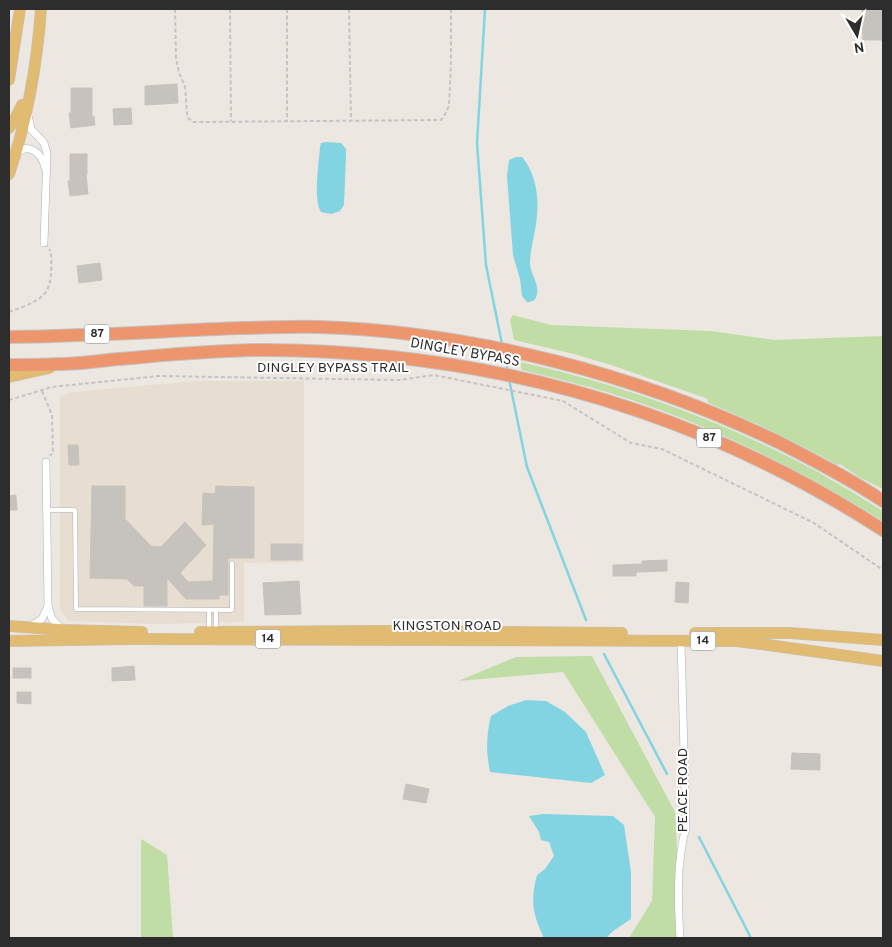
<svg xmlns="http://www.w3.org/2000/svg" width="892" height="947" font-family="Overpass,sans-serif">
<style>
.education{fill:#e8ddd1}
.green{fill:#bfdda5}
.water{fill:#82d4e2}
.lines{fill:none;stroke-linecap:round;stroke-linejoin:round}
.stream{stroke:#82d4e2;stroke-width:2.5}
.building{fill:#c6c2bd;stroke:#c9c2bb}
.lane-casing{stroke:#aeb1b8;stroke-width:5}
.street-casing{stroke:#aeb1b8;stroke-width:8}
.primary-casing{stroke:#c4c4c4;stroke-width:12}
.highway-casing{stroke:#c4c4c4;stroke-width:14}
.path{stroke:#c4c4c4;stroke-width:2;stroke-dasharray:4 2.5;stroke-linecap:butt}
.lane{stroke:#fff;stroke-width:4}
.street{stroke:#fff;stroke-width:7}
.primary{stroke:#e2bb72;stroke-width:11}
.highway{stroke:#ed966d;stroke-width:12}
.labels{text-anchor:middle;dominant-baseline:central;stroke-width:4;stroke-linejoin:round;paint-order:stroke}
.shield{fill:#fff;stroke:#6c6c6c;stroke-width:1}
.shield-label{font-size:12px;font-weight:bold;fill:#2d2d2d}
.street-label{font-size:14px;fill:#2d2d2d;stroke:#fff}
</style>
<rect width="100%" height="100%" fill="#ede7e2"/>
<polygon class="education" points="194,381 304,381 304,562 244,563 244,622 155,624 68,621 60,609 60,396 74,392"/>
<g class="green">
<path d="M513,315L551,325L711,331L775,340L883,336V489L859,477L840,464L838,465C795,442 752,421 707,402L708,399L614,366L574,354L514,340L510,320Z"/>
<path d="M520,362C615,383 707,415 795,460C825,475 854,493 883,511V521C804,472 721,430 632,400C596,388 559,379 522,370Z"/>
<polygon points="592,656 675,812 682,938 629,938 652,901 655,817 563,672 458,681 516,657"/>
<polygon points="141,839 167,855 173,938 141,938"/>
</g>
<g class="water">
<path d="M326,142L341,143L346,149V156L344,205L340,211L331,214L321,212C313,198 319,164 320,147L321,143Z"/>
<path d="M516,157H522C535,172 539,195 537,215C536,232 530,248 530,264C531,275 539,283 537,294C536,300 533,302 527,302L522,296L520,279L513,255L507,176L509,160Z"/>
<path d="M526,700L546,701L565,712L586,732L605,775L591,783L490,772C486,752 486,736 491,716L508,706Z"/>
<path d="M543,814L613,816L624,825L631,872V919L613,931L606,938H544C533,915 530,901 537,875L545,869L554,856L549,842L541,840L539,832L529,816Z"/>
</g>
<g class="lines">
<g class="stream">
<polyline points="485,9 477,143 486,265 502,344"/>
<polyline points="504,355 508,371"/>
<polyline points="509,379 527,467 586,620"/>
<polyline points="604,654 667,774"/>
<polyline points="699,837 751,938"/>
</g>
</g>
<g class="building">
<polygon points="862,9 883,9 883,40 863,40"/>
<polygon points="177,84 178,103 145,105 145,86"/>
<polygon points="71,88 92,88 92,117 94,116 95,125 71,128 69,113 71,113"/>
<polygon points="131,108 132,124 114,125 113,109"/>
<polygon points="70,154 87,154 87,174 86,174 88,194 70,196 68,181 70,181"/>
<polygon points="100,263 102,280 79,283 77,266"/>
<polygon points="68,445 78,445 79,465 69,465"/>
<polygon points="92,486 125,486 125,519 151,546 161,547 185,522 206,545 180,573 188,582 213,581 214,524 202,525 203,493 215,494 216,486 254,487 254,558 228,558 228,595 219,595 219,599 186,599 167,578 167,606 144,606 144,586 134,586 127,579 90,578"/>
<polygon points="16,495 17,510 9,510 9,496"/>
<rect x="271" y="544" width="31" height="16"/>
<polygon points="667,560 667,571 636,572 636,576 613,576 613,565 642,564 642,561"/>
<polygon points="299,581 301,614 265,615 263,583"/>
<polygon points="676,582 689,583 688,603 675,602"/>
<polygon points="134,666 135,680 112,681 112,668"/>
<rect x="13" y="668" width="18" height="10"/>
<polygon points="17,692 31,692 31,704 17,703"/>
<polygon points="792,753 820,754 820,770 791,769"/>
<polygon points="406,784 429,789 426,803 403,799"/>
</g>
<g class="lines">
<defs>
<g id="lane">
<polyline points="47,510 75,510 76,609 232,610 232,563"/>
<polyline points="209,610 209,630"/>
<polyline points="216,610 216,630"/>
</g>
<g id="street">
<polyline points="28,115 31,129 44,143 47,153 44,243"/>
<path d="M16,153C30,142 42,154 45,168"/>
<polyline points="46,462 48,606 52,619 62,629"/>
<polyline points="29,627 42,619 48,606"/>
<path d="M680,938C678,902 676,863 686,827L681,641"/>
</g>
<g id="primary">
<polyline points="9,80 20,9"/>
<polyline points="9,128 15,119 22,105"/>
<path d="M9,174C27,121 37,65 41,9"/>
<polyline points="9,377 49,368"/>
<polyline points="9,626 65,630 142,632"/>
<polyline points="200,632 378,631 622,633"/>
<polyline points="695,633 790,633 883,640"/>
<polyline points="9,641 133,639 736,641 768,645 883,661"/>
</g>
<g id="highway">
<path d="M9,337C86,336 164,331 241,328C267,328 293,326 319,327C475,332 640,375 780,443C815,461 850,479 883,501"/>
<path d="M9,365C26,365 42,365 59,364C79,364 99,361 118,359C167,355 216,350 264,350C487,351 696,409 883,530"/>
</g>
</defs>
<use href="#lane" class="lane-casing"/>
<use href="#street" class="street-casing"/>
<use href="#primary" class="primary-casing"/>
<use href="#highway" class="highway-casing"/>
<g class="path">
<polyline points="175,9 176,58 179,73 185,86 187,113 188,118 193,122 199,122 441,120 444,116 449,106 451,62 451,9"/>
<polyline points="230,9 231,121"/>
<polyline points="287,9 287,121"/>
<polyline points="349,9 351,121"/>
<path d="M9,312C48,298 53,294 51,252L49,249"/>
<polyline points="42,391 52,415 53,452 50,456"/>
<polyline points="9,400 52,387 158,376 399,380 434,375 563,401 631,443 662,449 814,523 883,570"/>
</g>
<use href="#lane" class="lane"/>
<use href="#street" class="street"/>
<use href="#primary" class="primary"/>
<use href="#highway" class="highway"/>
</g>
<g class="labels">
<g class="shield">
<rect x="84.5" y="324.5" width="25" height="19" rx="4"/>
<rect x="696.5" y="428.5" width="25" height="19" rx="4"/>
<rect x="255.5" y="629.5" width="25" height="19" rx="4"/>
<rect x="690.5" y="631.5" width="25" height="19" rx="4"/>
</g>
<g class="shield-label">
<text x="97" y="334">87</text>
<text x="709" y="438">87</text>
<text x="268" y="639">14</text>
<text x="703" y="641">14</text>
</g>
<g class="street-label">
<text transform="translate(465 353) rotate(10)">DINGLEY BYPASS</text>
<text x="333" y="368">DINGLEY BYPASS TRAIL</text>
<text x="447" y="626">KINGSTON ROAD</text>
<text transform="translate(683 790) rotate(-90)">PEACE ROAD</text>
</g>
</g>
<rect width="892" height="947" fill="none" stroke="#2d2d2d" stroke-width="20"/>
<g transform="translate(857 35) rotate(171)" stroke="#ffffff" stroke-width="4" paint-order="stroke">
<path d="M0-4L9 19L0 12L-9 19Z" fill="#2d2d2d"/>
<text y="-8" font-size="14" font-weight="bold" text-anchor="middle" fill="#2d2d2d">N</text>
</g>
</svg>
